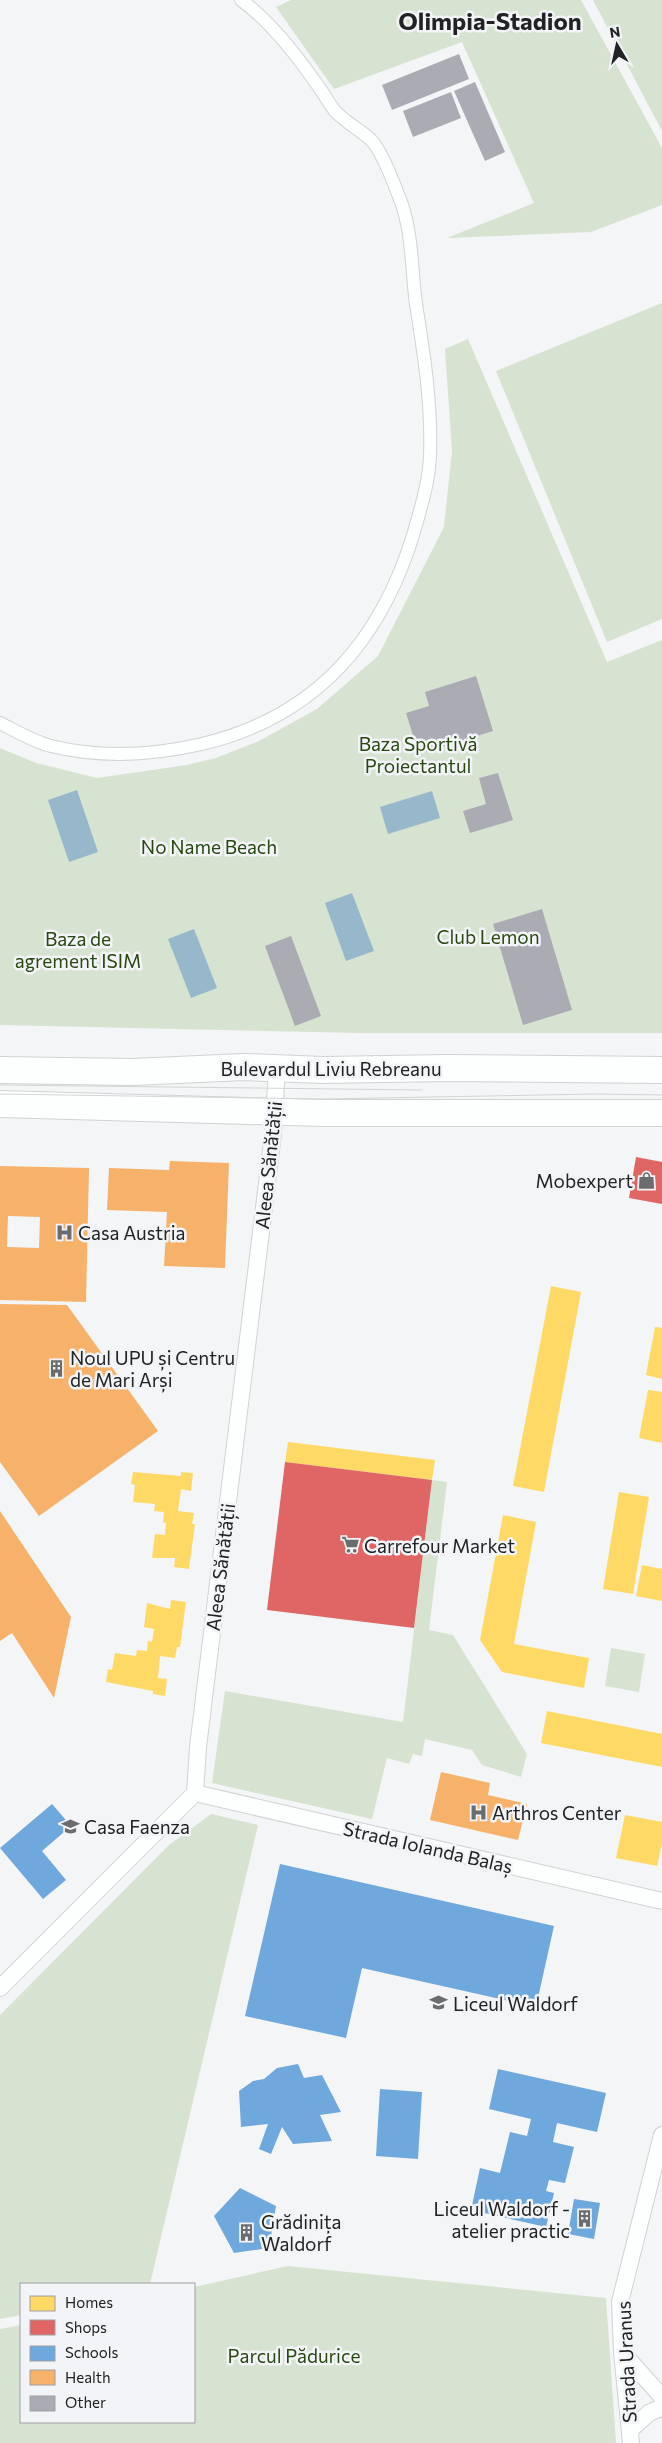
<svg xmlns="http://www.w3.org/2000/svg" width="662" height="2443" font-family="Commissioner,sans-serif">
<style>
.green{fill:#d6e3d1}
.water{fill:#97b7cb}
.homes{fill:#ffd966}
.shops{fill:#e06666}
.schools{fill:#6fa8dc}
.health{fill:#f6b26b;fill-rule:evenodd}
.building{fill:#aaabb3}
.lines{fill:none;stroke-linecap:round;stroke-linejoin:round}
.pedestrian-casing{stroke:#d1d2d3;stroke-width:14}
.minor-casing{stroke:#d1d2d3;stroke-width:18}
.primary-casing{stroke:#d1d2d3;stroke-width:28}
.pedestrian{stroke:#fdfefe;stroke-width:12}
.minor{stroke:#fdfefe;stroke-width:16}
.primary{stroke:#fdfefe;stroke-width:26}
.tram{stroke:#d4d4d4;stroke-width:1}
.labels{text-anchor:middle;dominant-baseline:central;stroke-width:5;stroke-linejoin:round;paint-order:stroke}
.park-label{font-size:19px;fill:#274910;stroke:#f3f4f7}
.street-label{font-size:19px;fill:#212223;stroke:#f3f4f7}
.poi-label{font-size:19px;fill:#212223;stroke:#f3f4f7;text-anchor:start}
.district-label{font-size:24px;font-weight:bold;fill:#212223;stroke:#f3f4f7}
</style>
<rect width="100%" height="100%" fill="#f4f5f6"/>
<g class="green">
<polygon points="291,0 581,0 662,148 662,205 591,232 447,238 534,203 462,42 334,89 276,7"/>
<polygon points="593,0 662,0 662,131"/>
<polygon points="662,303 662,619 607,642 496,371"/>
<polygon points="468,339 607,662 662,640 662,1033 360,1033 0,1025 0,748 36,763 97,778 187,765 216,758 259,741 317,709 378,656 444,527 452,451 445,349"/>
<polygon points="432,1480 447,1482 429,1630 453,1635 527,1754 521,1777 482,1765 472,1750 425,1739 422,1756 413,1754 409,1764 387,1758 372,1819 212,1783 225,1691 403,1722"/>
<polygon points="611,1648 645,1654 639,1692 605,1686"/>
<polygon points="211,1814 258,1825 150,2284 21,2284 21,2315 0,2319 0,2015 169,1845"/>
<polygon points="288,2266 606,2298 616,2443 0,2443 0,2329 21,2325 21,2422 194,2422 194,2287"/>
</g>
<g class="water">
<polygon points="77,790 98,852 69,862 48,800"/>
<polygon points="432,791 440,818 388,834 380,807"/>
<polygon points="352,893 374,951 346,961 325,903"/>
<polygon points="194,929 217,988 191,998 168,939"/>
</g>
<g class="homes">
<polygon points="551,1286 581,1292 544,1492 513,1486"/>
<polygon points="655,1327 662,1328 662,1379 646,1375"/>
<polygon points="648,1390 662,1392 662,1443 639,1438"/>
<polygon points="288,1442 435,1460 432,1480 285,1462"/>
<polygon points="133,1472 181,1476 181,1472 193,1473 191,1491 181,1489 178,1511 194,1513 192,1524 195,1524 189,1569 174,1567 175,1558 152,1558 155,1534 165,1535 166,1523 163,1522 164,1512 154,1511 155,1504 133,1502 135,1485 131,1484"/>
<polygon points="619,1492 649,1497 633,1594 603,1589"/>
<polygon points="503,1515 536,1522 514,1644 589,1658 584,1688 502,1672 480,1640"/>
<polygon points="642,1565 662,1569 662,1601 636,1596"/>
<polygon points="171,1600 186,1602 180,1647 177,1647 175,1658 160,1656 158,1678 167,1679 165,1696 153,1694 153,1691 106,1682 108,1669 112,1670 115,1653 136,1656 137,1650 147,1651 148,1641 152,1642 154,1629 144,1627 147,1603 170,1609"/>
<polygon points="547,1711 662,1734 662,1767 541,1743"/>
<polygon points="625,1815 662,1822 662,1843 657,1866 616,1858"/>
</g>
<g class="shops">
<polygon points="636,1157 662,1162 662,1204 629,1198"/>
<polygon points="285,1462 432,1480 414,1628 267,1610"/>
</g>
<g class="schools">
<polygon points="52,1804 71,1826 42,1851 66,1880 43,1899 0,1848"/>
<polygon points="280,1864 554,1926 536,2007 362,1968 346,2038 245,2016"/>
<polygon points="298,2064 304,2078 322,2075 341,2112 320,2115 332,2141 293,2144 282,2127 271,2154 259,2149 268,2124 241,2127 239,2091 253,2081 264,2079 277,2068"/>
<polygon points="498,2069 606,2093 597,2132 557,2123 553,2142 574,2147 565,2183 549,2180 546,2191 554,2193 546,2227 471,2210 480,2168 500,2173 510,2132 527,2136 531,2119 489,2109"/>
<polygon points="380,2089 422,2092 418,2159 376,2156"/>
<polygon points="240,2188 276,2206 269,2248 234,2253 214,2216"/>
<polygon points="574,2199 600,2203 594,2239 568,2234"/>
</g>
<g class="health">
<polygon points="170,1161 229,1163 225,1268 164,1266 167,1212 107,1210 109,1168 169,1170"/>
<path d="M0,1166L89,1168L86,1302L0,1300ZM8,1216L40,1217L39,1248L7,1247Z"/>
<polygon points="0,1304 67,1305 158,1431 39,1516 0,1462"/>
<polygon points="0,1511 71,1617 54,1698 12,1633 0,1641"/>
<polygon points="441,1772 490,1783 488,1795 527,1804 518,1840 430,1820"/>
</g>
<g class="building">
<polygon points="459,54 469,79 392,110 382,85"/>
<polygon points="475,82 505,152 485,161 454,91"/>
<polygon points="451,92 461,118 413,137 403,111"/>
<polygon points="476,676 493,731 419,754 406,713 429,706 425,692"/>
<polygon points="498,773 513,820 470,833 463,811 486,804 479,778"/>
<polygon points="542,909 572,1010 523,1025 493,924"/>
<polygon points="291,936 321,1016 295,1026 265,946"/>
</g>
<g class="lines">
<defs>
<path id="pedestrian" d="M0,723C16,731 34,742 51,746C100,758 154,755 202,744C315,717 381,642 414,532C421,507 429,482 430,456C432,404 424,355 416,304C411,267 413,229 398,194C393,181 380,147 370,139C359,129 345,122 335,111C328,102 323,92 316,83C295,53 270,21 241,0"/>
<g id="minor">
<polyline points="195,1793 662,1901"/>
<polyline points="0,1988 195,1793 198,1747 273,1134 277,1068"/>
<polyline points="622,2352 662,2397"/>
<polyline points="630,2430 649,2413 662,2407"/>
<polyline points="631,2443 622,2352 620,2302 662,2135"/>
</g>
<g id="primary">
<polyline points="0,1070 132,1072 244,1067 323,1070 448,1068 662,1070"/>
<polyline points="0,1104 323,1113 662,1113"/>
</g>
</defs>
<use href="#pedestrian" class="pedestrian-casing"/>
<use href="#minor" class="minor-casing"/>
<use href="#primary" class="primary-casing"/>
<use href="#pedestrian" class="pedestrian"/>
<use href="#minor" class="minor"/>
<use href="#primary" class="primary"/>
<g class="tram">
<polyline points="0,1085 422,1090"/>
<polyline points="0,1094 323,1099 596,1094 662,1095"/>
</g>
</g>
<defs>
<symbol id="shop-bare" viewBox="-9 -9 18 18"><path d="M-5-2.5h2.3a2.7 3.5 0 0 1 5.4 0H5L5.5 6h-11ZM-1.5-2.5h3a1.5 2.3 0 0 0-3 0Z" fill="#6b6c6d" stroke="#f3f4f7" stroke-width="2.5" paint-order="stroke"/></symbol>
<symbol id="hospital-bare" viewBox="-9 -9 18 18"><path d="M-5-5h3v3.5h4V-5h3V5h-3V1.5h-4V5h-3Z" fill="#6b6c6d" stroke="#f3f4f7" stroke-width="2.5" paint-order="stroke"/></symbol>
<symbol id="building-bare" viewBox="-9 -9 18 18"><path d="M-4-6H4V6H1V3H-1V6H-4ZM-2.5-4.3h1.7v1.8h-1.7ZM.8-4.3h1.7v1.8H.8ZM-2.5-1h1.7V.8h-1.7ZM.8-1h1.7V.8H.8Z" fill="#6b6c6d" stroke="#f3f4f7" stroke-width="2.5" paint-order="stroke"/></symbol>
<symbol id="supermarket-bare" viewBox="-9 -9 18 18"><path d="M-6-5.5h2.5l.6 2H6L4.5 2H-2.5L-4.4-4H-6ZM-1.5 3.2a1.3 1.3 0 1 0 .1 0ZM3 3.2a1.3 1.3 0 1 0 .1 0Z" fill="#6b6c6d" stroke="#f3f4f7" stroke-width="2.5" paint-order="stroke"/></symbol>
<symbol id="school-bare" viewBox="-9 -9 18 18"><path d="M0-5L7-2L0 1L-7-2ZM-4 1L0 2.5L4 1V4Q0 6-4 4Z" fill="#6b6c6d" stroke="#f3f4f7" stroke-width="2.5" paint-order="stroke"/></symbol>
</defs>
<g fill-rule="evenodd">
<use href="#shop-bare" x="634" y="1168" width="25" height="25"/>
<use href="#hospital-bare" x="52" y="1220" width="25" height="25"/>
<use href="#building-bare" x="44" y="1356" width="25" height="25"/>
<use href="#supermarket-bare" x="338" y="1532" width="25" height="25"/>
<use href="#hospital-bare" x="466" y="1800" width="25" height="25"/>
<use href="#school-bare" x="58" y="1814" width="25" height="25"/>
<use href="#school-bare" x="426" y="1990" width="25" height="25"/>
<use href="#building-bare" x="572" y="2206" width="25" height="25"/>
<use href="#building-bare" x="234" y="2220" width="25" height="25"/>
</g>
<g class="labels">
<g class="park-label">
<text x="418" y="743">Baza Sportivă<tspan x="418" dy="22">Proiectantul</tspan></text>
<text x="209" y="846">No Name Beach</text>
<text x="488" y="936">Club Lemon</text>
<text x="78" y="938">Baza de<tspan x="78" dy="22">agrement ISIM</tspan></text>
<text x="294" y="2355">Parcul Pădurice</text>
</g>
<g class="street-label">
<text x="331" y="1068">Bulevardul Liviu Rebreanu</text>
<text transform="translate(268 1165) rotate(-84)">Aleea Sănătății</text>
<text transform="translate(220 1567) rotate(-83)">Aleea Sănătății</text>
<text transform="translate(428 1847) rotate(13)">Strada Iolanda Balaș</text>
<text transform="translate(626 2362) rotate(-93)">Strada Uranus</text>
</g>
<g class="poi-label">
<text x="633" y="1180" text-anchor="end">Mobexpert</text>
<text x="78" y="1232">Casa Austria</text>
<text x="70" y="1357">Noul UPU și Centru<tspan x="70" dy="22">de Mari Arși</tspan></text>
<text x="364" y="1545">Carrefour Market</text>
<text x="492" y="1812">Arthros Center</text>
<text x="84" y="1826">Casa Faenza</text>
<text x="453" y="2003">Liceul Waldorf</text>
<text x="570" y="2208" text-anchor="end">Liceul Waldorf -<tspan x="570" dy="22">atelier practic</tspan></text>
<text x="261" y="2221">Grădinița<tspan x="261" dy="22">Waldorf</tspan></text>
</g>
<g class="district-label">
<text x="490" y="20">Olimpia-Stadion</text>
</g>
</g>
<rect x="20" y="2283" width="175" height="140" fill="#f3f4f7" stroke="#9fa0a2"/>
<rect x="30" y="2296" width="25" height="15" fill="#ffd966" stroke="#9fa0a2"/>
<text x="65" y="2308" font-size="15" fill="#212223">Homes</text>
<rect x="30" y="2320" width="25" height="15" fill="#e06666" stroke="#9fa0a2"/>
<text x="65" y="2333" font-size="15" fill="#212223">Shops</text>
<rect x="30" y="2346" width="25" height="15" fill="#6fa8dc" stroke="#9fa0a2"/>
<text x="65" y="2358" font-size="15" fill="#212223">Schools</text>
<rect x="30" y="2370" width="25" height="15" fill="#f6b26b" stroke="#9fa0a2"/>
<text x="65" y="2383" font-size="15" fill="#212223">Health</text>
<rect x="30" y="2396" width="25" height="15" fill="#aaabb3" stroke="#9fa0a2"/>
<text x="65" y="2408" font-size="15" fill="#212223">Other</text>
<g transform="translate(617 45) rotate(351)" stroke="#f3f4f7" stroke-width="4" paint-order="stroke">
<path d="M0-4L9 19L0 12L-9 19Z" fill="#212223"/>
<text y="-8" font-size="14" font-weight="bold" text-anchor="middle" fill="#212223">N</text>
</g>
</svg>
